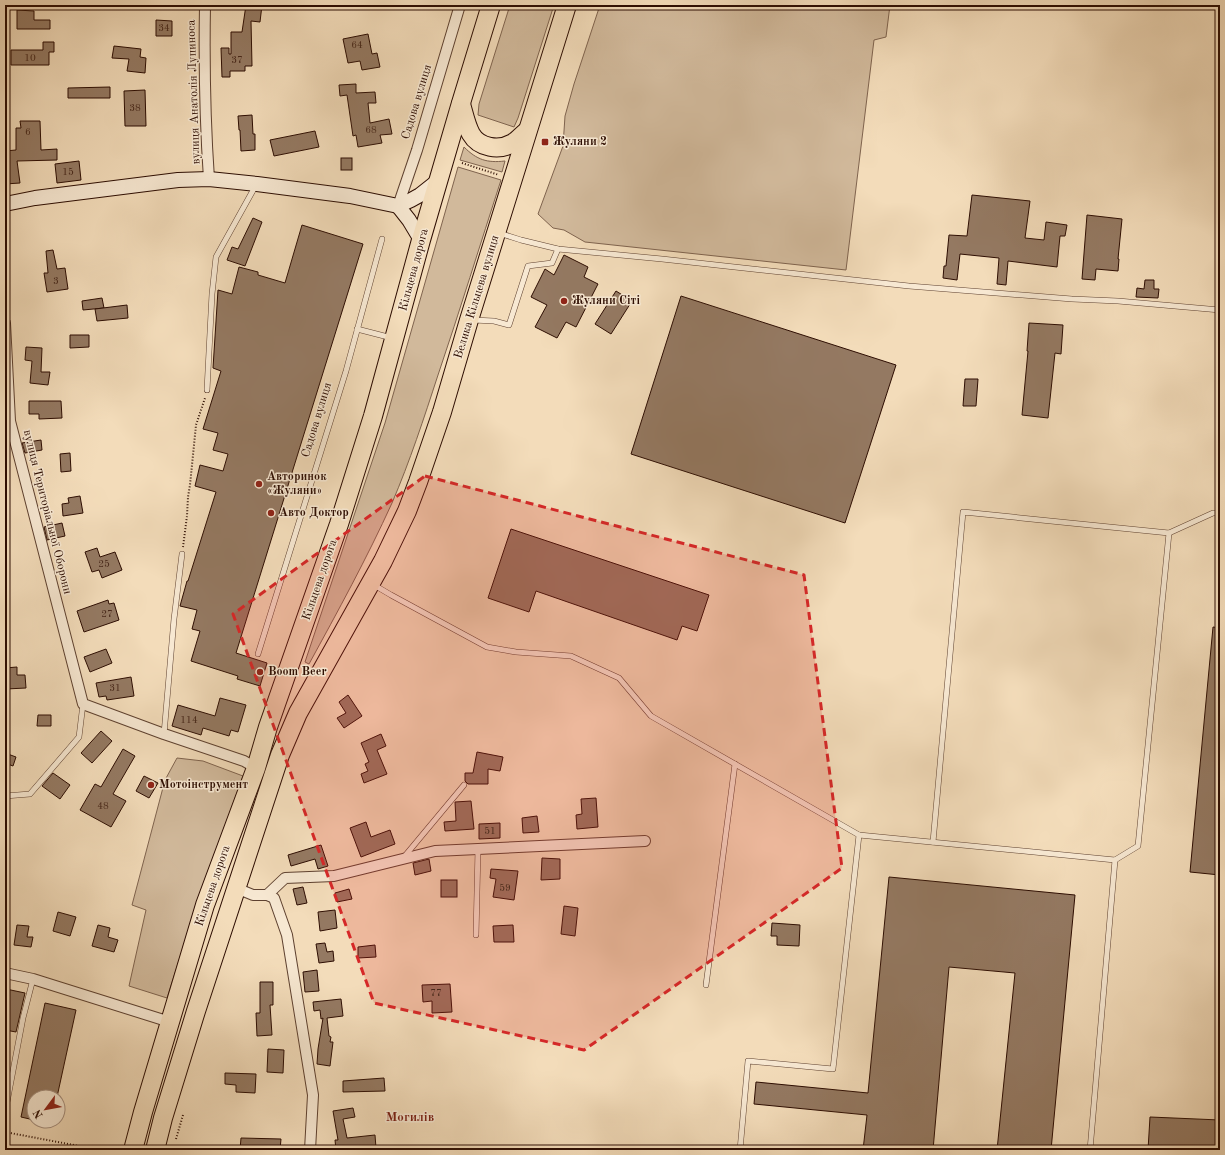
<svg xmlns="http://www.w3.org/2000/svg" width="1225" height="1155" font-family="'Old Standard TT',serif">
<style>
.green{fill:#d1b99b;stroke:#7f634e}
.building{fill:#947962;stroke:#2d0d02}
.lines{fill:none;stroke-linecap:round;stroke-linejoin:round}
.lane-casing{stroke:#5e4130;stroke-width:6}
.street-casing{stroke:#5e4130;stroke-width:12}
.secondary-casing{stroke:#2d0d02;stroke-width:16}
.highway-casing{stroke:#2d0d02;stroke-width:20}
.path{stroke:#2d0d02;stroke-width:2;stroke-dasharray:1 2;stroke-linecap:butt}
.lane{stroke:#f7e8d2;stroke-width:5}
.street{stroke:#f7e8d2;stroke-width:10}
.secondary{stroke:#f7e8d2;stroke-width:14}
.highway{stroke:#f3dcba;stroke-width:18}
.marked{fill:#d62828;fill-opacity:0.2;stroke:#d62828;stroke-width:3;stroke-dasharray:8 5;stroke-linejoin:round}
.poi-dot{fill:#8f2418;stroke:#f7e8d2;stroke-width:1.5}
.labels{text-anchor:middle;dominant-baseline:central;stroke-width:3;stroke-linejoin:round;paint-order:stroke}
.number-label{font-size:10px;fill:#47281a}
.street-label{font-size:12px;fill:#2d0d02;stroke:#f7e8d2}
.poi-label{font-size:12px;font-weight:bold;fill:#2d0d02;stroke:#f7e8d2;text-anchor:start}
.neighbourhood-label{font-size:13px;font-weight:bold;fill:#7a1f14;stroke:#f7e8d2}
</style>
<rect width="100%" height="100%" fill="#f3dcba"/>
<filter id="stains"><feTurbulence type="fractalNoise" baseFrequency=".005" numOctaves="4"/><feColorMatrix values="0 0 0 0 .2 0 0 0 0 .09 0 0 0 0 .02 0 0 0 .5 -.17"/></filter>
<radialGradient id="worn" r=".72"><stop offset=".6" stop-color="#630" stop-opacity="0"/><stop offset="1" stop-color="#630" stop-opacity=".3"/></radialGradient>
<g class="green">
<polygon points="510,5 554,5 518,118 514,127 478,115 479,104"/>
<polygon points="600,5 890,5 886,37 874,40 846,270 585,242 564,230 553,228 538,214 563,146 565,116 574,84"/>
<path d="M464,147C477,160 487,163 505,161L502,172L460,160Z"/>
<path d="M458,167L501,180C480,245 460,310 438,375C424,418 410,461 392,503C367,558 338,611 309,664L305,662L385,423Z"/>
<polygon points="177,758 203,761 243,776 198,901 167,998 129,986 146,910 132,905 165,780"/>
</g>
<g class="building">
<polygon points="246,5 262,5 260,22 251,21 252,66 245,66 245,71 230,71 230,77 222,77 221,48 229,48 229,54 231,54 231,32 242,32"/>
<polygon points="17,10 34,11 34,20 50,20 50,29 17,29"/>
<polygon points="156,20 172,21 172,36 156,36"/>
<polygon points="368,34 372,54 377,53 380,67 362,70 360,61 348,63 343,39"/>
<polygon points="43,42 54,42 54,52 49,52 49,65 11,65 11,50 43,50"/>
<polygon points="114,46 141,49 140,57 146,58 145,73 127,71 129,59 112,58"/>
<polygon points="356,84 356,93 375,92 376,103 368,103 370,123 389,119 392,134 380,135 382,143 358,147 356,135 353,136 347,95 340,96 339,85"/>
<polygon points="110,87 110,98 68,98 68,88"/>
<polygon points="145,90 146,126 125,126 124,91"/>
<polygon points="252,115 253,134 255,134 255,150 241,151 240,130 239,130 238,116"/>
<polygon points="20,121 40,121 41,150 57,149 57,160 17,161 20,183 5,184 5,151 16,150 16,128 21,128"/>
<polygon points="315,131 319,147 274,156 270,140"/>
<rect x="341" y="158" width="11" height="12"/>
<polygon points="79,161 81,180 57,183 55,164"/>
<polygon points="972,195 1030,201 1025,238 1044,240 1046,222 1067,225 1065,236 1060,236 1057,267 1008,261 1006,285 997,284 999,258 960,254 957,280 943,278 944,266 946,266 949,235 967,236"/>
<polygon points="1087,215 1122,219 1118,259 1119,259 1118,271 1096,269 1095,280 1082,279"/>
<polygon points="253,218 262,222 245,266 227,260 232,247 238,249"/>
<polygon points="302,225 363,244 236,653 267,663 260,686 237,679 238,676 191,661 200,631 192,629 197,610 180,606 187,581 188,581 216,492 195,486 200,465 223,471 228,454 213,450 218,433 203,429 221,371 213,368 218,290 232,294 239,267 258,272 258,275 285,283"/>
<polygon points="53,250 57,269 65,268 68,289 47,292 44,273 48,273 46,251"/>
<polygon points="564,255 588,267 584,277 598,284 576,327 566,322 557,338 535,327 547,305 531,297 545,269 554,275"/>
<polygon points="1145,280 1154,280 1154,289 1159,289 1158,298 1136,297 1137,288 1144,289"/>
<polygon points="616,291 632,301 611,334 595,324"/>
<polygon points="681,296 896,365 845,523 631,454"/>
<polygon points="102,298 104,308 83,310 82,301"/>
<polygon points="127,305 128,318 97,321 95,309"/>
<polygon points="1029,323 1063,325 1061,354 1055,353 1048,418 1022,415 1028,351 1027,351"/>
<polygon points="70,335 89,335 89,347 70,348"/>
<polygon points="26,347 42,348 41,372 50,372 48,385 30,383 32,361 25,360"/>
<polygon points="965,379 978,379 976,406 963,406"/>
<polygon points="29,401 61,401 62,418 39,419 39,414 29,414"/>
<polygon points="41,440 42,450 25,453 22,443"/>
<polygon points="70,453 71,471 61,472 60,454"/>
<polygon points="80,496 83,513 63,516 62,504 69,503 68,498"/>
<polygon points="62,523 65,536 47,540 44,527"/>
<polygon points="511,529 709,595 697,631 682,626 677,640 536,591 529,612 488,598"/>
<polygon points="97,548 100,557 115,552 122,570 102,578 99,570 92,572 85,552"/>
<polygon points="108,600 109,604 114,603 119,620 84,632 77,611"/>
<polygon points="1213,627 1220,628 1220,875 1190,872"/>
<polygon points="106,649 112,663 90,672 84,657"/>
<polygon points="17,667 17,675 25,675 26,688 6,689 5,668"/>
<polygon points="131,677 134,696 107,700 106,696 99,697 96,683"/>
<polygon points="348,695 362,716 344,728 337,718 346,713 339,702"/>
<polygon points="220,698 246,705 238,732 231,730 229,736 203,728 201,735 172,726 178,705 215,716"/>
<polygon points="38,715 51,715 51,726 37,726"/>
<polygon points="101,731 112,741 92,763 81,753"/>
<polygon points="381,734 386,746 377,750 387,774 364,783 361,774 368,771 365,764 369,762 361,743"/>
<polygon points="123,749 135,756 113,794 126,801 111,827 80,810 95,784 101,787"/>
<polygon points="477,752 503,757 500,771 488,769 488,784 468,784 465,781 465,773 473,773"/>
<polygon points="5,753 16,757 13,766 5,763"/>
<polygon points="53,773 70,785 60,799 42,786"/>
<polygon points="144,776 158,783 149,798 136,791"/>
<polygon points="596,798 598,827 577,829 576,815 582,814 581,799"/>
<polygon points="471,801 474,829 445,831 444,822 456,821 455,802"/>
<polygon points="537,816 539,832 523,833 522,818"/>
<polygon points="366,822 371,837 390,830 395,844 361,857 350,828"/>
<polygon points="500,823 500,838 479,839 479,824"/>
<polygon points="321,845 328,866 318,869 315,859 291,866 288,855"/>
<polygon points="542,858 560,859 560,879 541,880"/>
<polygon points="429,859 431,871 415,875 413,863"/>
<polygon points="491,869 518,871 514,900 493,897 496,879 490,878"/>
<polygon points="889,877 1075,895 1051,1150 997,1150 1015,973 949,967 933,1150 863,1150 867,1115 754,1104 756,1082 868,1093"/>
<rect x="441" y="880" width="16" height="17"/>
<polygon points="303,887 307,903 297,905 293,889"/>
<polygon points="349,889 352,899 337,902 335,893"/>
<polygon points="564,906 578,908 575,936 561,934"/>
<polygon points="335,910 337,928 320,931 318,912"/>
<polygon points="58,912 76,917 70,936 53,931"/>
<polygon points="772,923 800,925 799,946 777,945 777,936 771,936"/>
<polygon points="17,925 29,926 27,937 33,937 31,947 14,945"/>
<polygon points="98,925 110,928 108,937 118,940 114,952 92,946"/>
<polygon points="513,925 514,942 494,942 493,926"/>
<polygon points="325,943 327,952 333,951 334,961 319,963 316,944"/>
<polygon points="375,945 376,957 358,958 358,947"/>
<polygon points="317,970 319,991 305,992 303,972"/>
<polygon points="260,982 273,982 273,1005 270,1005 272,1035 257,1036 256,1013 260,1013"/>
<polygon points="450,984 452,1012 432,1013 432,1001 423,1002 422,985"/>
<polygon points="6,989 25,993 16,1032 5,1030 5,996"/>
<polygon points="341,999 343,1016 327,1018 329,1036 331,1037 330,1042 333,1042 330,1066 317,1064 318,1049 323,1018 321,1019 320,1010 314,1011 313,1002"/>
<polygon points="45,1003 76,1010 57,1097 34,1097 34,1120 21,1117"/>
<polygon points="268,1049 284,1050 283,1073 267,1072"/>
<polygon points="225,1073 256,1074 255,1093 236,1092 236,1085 225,1084"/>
<polygon points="384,1078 385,1091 343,1092 343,1081"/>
<polygon points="353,1108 355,1117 343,1119 347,1138 375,1135 376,1148 368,1149 368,1150 336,1150 335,1140 338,1140 333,1111"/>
<polygon points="1150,1117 1220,1120 1220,1150 1148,1150"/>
<polygon points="241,1138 281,1139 280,1150 240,1150"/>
</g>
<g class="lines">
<defs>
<g id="lane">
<polyline points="499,233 521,240 558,249 662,259 909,286 1072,299 1118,301 1220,310"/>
<polyline points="473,320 494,321 509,325 528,266 552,263 558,249"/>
<polyline points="357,329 392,338"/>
<polyline points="207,390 212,294 216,257 256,185"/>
<polyline points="374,585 391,595 487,647 516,652 571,656 619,678 651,716 859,835 833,1069 748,1061 740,1150"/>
<polyline points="258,654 346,371 382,239"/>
<polyline points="164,734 174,619 182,554"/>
<polyline points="5,796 30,794 79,737 83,704"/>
<polyline points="859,835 1115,860 1138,846 1169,533"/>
<polyline points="933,842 963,512 1169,533 1213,513 1220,513"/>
<polyline points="404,857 464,785"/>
<polyline points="476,935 478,849"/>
<polyline points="706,985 735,764"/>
<polyline points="5,1113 23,1018 33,979"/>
<polyline points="1090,1150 1115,860"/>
</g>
<g id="street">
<path d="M205,5C204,63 205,121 209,179"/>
<polyline points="398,206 417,150 460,5"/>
<polyline points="5,323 10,421 83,704 164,734 244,761 256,768"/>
<polyline points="236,888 253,895 267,895 274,898 287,935 313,1095 310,1150"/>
<polyline points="267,895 285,878 334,876 435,851 645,841"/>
<polyline points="5,973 33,979 170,1022"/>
</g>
<g id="secondary">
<polyline points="5,204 35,198 178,180 209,179 257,184 350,196 398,206 411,200 420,195 439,180"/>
<polyline points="398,206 409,220 421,240"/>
</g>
<g id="highway">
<path d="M461,104C464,114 466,125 471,134C479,148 499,151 513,143C518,140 522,135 527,131"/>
<polyline points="133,1150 143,1112 205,905 256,768 268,727 339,524 373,416 421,240 461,103 491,5"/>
<polyline points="155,1150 163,1118 196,1011 280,755 298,713 383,561 407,511 418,482 442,412 469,320 567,5"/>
</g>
</defs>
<use href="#lane" class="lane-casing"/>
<use href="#street" class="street-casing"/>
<use href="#secondary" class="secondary-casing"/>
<use href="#highway" class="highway-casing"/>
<g class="path">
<polyline points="462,163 499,175"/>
<polyline points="183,547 187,516 188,497 190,485 196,425 205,398"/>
<polyline points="5,1132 100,1150"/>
<polyline points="176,1139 183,1115"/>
<polyline points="116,1150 118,1145"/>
</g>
<use href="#lane" class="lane"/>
<use href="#street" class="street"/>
<use href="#secondary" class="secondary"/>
<use href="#highway" class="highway"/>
</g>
<path class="marked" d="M425,476L804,575L842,868L584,1050L374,1003L233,614Z"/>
<g class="poi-dot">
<rect x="541" y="138" width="8" height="8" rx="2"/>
<circle cx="564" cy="301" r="4"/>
<circle cx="259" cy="484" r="4"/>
<circle cx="271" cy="513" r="4"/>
<circle cx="260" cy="672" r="4"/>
<circle cx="151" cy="785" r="4"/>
</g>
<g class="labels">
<g class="number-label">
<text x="164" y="28">34</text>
<text x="357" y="45">64</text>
<text x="30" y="58">10</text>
<text x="237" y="60">37</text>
<text x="135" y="108">38</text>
<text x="371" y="130">68</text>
<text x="28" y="132">6</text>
<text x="68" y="172">15</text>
<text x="56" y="281">3</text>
<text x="104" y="564">25</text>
<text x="107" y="614">27</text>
<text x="115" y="688">31</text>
<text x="189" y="720">114</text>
<text x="103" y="806">48</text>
<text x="490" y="831">51</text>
<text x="505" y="888">59</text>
<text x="436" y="993">77</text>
</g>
<g class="street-label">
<text transform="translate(194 92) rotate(-92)">вулиця Анатолія Лупиноса</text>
<text transform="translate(417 102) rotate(-73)">Садова вулиця</text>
<text transform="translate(414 270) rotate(-75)">Кільцева дорога</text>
<text transform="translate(477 297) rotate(-73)">Велика Кільцева вулиця</text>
<text transform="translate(317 420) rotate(-73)">Садова вулиця</text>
<text transform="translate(47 512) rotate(76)">вулиця Територіальної Оборони</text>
<text transform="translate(320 580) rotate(-71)">Кільцева дорога</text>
<text transform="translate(213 886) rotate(-71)">Кільцева дорога</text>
</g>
<g class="poi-label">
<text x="553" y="142">Жуляни 2</text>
<text x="572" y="301">Жуляни Сіті</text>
<text x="267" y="477">Авторинок<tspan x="267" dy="14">«Жуляни»</tspan></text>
<text x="279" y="513">Авто Доктор</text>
<text x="268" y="672">Boom Beer</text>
<text x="159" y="785">Мотоінструмент</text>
</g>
<g class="neighbourhood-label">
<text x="410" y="1117">Могилів</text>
</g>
</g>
<rect width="1225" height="1155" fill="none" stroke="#f3dcba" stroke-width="20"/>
<rect x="6" y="6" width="1213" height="1143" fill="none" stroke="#2d0d02" stroke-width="2"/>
<rect x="10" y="10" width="1205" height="1135" fill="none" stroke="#2d0d02"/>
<g transform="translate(46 1109) rotate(238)"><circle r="19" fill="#f7e8d2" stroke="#a6907f"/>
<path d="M0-3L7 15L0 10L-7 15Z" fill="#8f2418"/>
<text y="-6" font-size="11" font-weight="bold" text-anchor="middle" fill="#2d0d02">N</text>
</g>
<rect width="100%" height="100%" filter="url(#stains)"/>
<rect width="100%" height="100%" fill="url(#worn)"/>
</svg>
